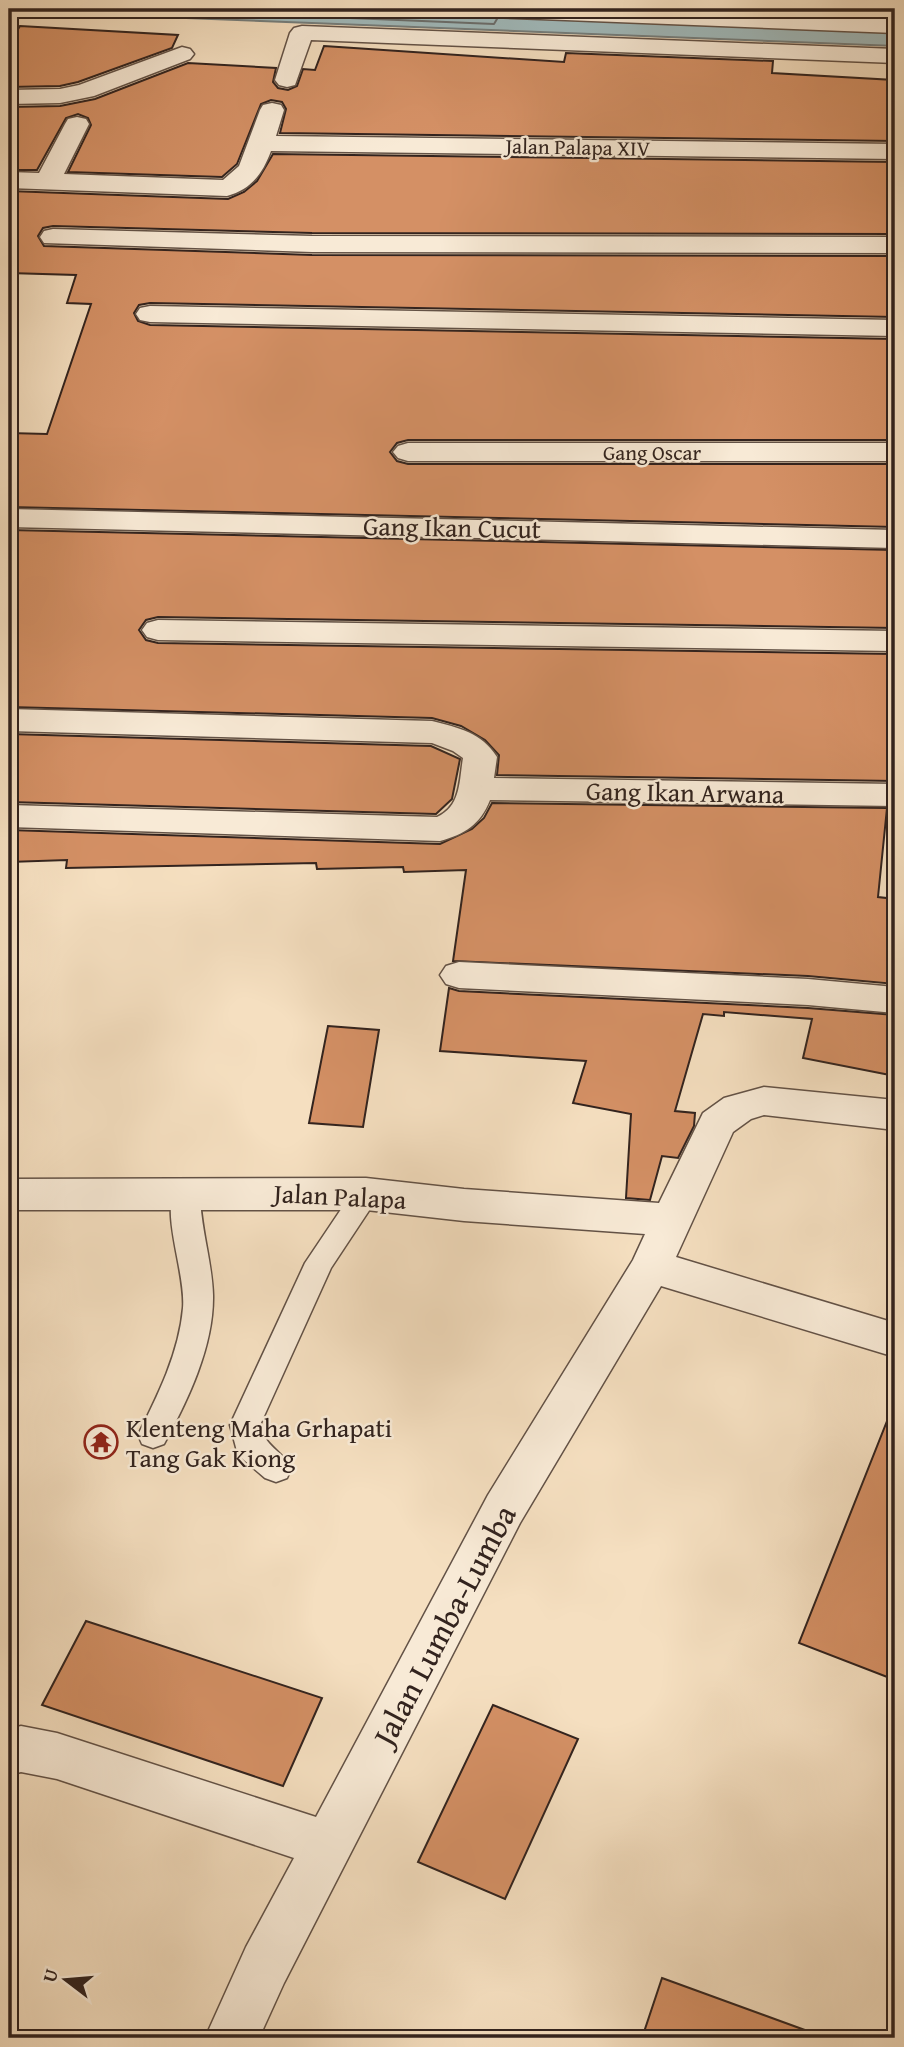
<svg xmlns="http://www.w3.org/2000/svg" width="904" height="2047" font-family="'Gentium Book Plus',serif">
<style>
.water{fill:#a0babc;stroke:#747e7d;stroke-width:2}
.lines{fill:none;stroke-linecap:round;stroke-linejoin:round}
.shore{stroke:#696e6d;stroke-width:2}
.building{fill:#d49065;stroke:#32231e;stroke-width:2}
.lane-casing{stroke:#635246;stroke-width:3}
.street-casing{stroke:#635246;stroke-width:3}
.lane{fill:#f8ead6;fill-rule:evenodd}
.street{fill:#f8ead6;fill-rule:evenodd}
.labels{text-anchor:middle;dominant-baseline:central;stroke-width:5;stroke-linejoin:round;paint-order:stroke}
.far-street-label{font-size:21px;fill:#32231e;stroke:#f8ead6}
.street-label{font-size:26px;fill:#32231e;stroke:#f8ead6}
.poi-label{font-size:26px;fill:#32231e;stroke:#f8ead6;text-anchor:start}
.near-street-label{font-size:32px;fill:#32231e;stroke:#f8ead6}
</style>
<rect width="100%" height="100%" fill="#f5dfc0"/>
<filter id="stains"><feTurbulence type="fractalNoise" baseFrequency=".00286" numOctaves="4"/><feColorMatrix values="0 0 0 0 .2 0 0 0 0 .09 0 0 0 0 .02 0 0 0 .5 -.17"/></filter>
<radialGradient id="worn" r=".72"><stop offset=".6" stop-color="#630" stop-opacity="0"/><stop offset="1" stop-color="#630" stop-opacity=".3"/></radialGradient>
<polygon class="water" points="9,9 414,9 895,27 895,46 9,11"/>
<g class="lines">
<g class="shore">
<polyline points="136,9 494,24 497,19"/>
<polyline points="318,9 454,14"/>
</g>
</g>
<g class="building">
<polygon points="20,26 178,35 172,48 78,82 60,86 9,87 9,44"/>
<polygon points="324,46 564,62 566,53 773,61 772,73 894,80 895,141 280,133 286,109 282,102 271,100 261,104 237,164 222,177 68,172 91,125 88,118 78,114 66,118 37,170 9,170 9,107 60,106 95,99 188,63 276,68 273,82 278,88 288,90 297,86 303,69 315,70"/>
<polygon points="273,154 895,162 895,234 312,233 53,226 43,228 38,236 44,246 312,255 895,256 895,317 150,303 139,305 134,313 138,321 150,325 895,339 895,440 408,440 397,443 390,452 397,461 408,464 895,464 895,527 9,507 9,433 47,434 91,304 67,303 76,275 9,273 9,191 228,199 244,192 257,181"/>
<polygon points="9,530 895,550 895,628 158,617 146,620 139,630 146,640 158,643 895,654 895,781 497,775 499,755 485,740 461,726 432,718 9,707"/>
<polygon points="9,734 431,746 460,759 452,799 436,814 9,802"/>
<polygon points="492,803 887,808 878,897 895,899 895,984 808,976 453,961 466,870 404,872 403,867 317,869 316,863 66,868 67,860 9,862 9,830 440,844 472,829 484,818"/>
<polygon points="449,988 459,991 808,1008 895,1015 895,1076 803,1058 812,1019 724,1012 724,1016 703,1014 675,1111 695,1113 694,1126 678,1158 662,1156 650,1200 626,1198 631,1114 573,1103 586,1061 440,1051"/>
<polygon points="328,1026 379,1030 363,1127 309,1123"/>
<polygon points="893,1406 895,1406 895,1680 799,1643"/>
<polygon points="86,1621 322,1698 283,1786 42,1705"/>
<polygon points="493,1705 578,1739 505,1899 418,1862"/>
<polygon points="662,1978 813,2033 812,2038 642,2038"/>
</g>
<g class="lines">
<defs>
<g id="lane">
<path d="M186,1181L196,1185L200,1192C200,1227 212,1260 213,1295C214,1346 188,1400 164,1444L153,1448L142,1444L138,1435C158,1395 179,1353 183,1308C186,1273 160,1213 176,1185Z"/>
<path d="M366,1183L376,1187L380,1194L331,1268L260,1425C265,1448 282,1449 291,1469L287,1478L276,1482L265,1478L238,1455L230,1425L305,1263L356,1187Z"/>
</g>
<g id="street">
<polygon points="453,9 632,9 895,19 895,33 464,16 456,14"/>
<polygon points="302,26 895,49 895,63 311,40 295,85 287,87 279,85 275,80 290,33 294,28"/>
<polygon points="182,47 190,49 194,54 190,59 94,96 60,103 9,104 9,90 60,89 79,85"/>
<path d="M272,103L281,105L284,110L276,136L895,144V159L271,151C263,173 251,190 227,196L9,188V172L39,173L65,124L68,119L77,117L86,119L89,124L64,174L223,180L239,166L260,110L263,105Z"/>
<polygon points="53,229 312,236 895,237 895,253 312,252 44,243 40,237 44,231"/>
<polygon points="150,306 895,320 895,336 150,322 140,320 136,314 140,308"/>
<polygon points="408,443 895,443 895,461 408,461 398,458 393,452 398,446"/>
<polygon points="9,509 895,530 895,548 9,527"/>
<polygon points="158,620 895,631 895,651 158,640 147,637 142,630 147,623"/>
<path d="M9,709L432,721C459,728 481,732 497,757L494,778L895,784V806L490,800C480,825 465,834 440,841L9,827V805L437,817C461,806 459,782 463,758L453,751L432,743L9,731Z"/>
<polygon points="459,962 808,979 895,987 895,1013 808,1005 459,988 446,984 440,975 446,966"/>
<polygon points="764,1087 895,1100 895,1130 764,1115 751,1119 733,1132 676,1257 895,1323 895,1357 661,1286 520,1523 284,1983 259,2038 205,2038 246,1947 294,1858 57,1779 21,1772 9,1775 9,1729 21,1726 57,1733 316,1817 488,1495 633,1260 645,1234 464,1221 366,1210 9,1210 9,1179 366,1178 464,1189 659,1203 703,1113 724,1098"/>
</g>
</defs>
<use href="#lane" class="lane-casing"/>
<use href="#street" class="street-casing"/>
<use href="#lane" class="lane"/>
<use href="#street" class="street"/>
</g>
<defs>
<symbol id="temple-ring" viewBox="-11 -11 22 22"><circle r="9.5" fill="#f8ead6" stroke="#8f2418" stroke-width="1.5"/><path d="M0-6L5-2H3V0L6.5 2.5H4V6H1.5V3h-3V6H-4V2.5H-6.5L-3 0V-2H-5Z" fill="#8f2418"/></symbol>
</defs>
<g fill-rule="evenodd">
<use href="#temple-ring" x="82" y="1423" width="38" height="38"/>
</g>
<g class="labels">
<g class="far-street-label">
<text transform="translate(578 147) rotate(1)">Jalan Palapa XIV</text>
<text x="652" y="452">Gang Oscar</text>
</g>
<g class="street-label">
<text transform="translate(452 527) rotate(1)">Gang Ikan Cucut</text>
<text transform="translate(685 792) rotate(1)">Gang Ikan Arwana</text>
<text transform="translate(340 1196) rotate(3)">Jalan Palapa</text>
</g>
<g class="poi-label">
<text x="126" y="1427">Klenteng Maha Grhapati<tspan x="126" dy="30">Tang Gak Kiong</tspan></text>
</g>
<g class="near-street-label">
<text transform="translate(444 1625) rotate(-62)">Jalan Lumba-Lumba</text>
</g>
</g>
<rect width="904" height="2047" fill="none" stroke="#f5dfc0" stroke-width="35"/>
<rect x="10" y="10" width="883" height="2026" fill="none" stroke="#32231e" stroke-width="3.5"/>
<rect x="18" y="18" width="869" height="2012" fill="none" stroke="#32231e" stroke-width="2"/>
<g transform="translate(66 1980) rotate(286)" stroke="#f8ead6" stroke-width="5" paint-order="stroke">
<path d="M0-5L12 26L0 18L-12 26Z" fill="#32231e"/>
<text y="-10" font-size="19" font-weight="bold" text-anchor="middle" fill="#32231e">U</text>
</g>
<rect width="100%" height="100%" filter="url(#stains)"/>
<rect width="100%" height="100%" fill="url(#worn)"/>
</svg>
